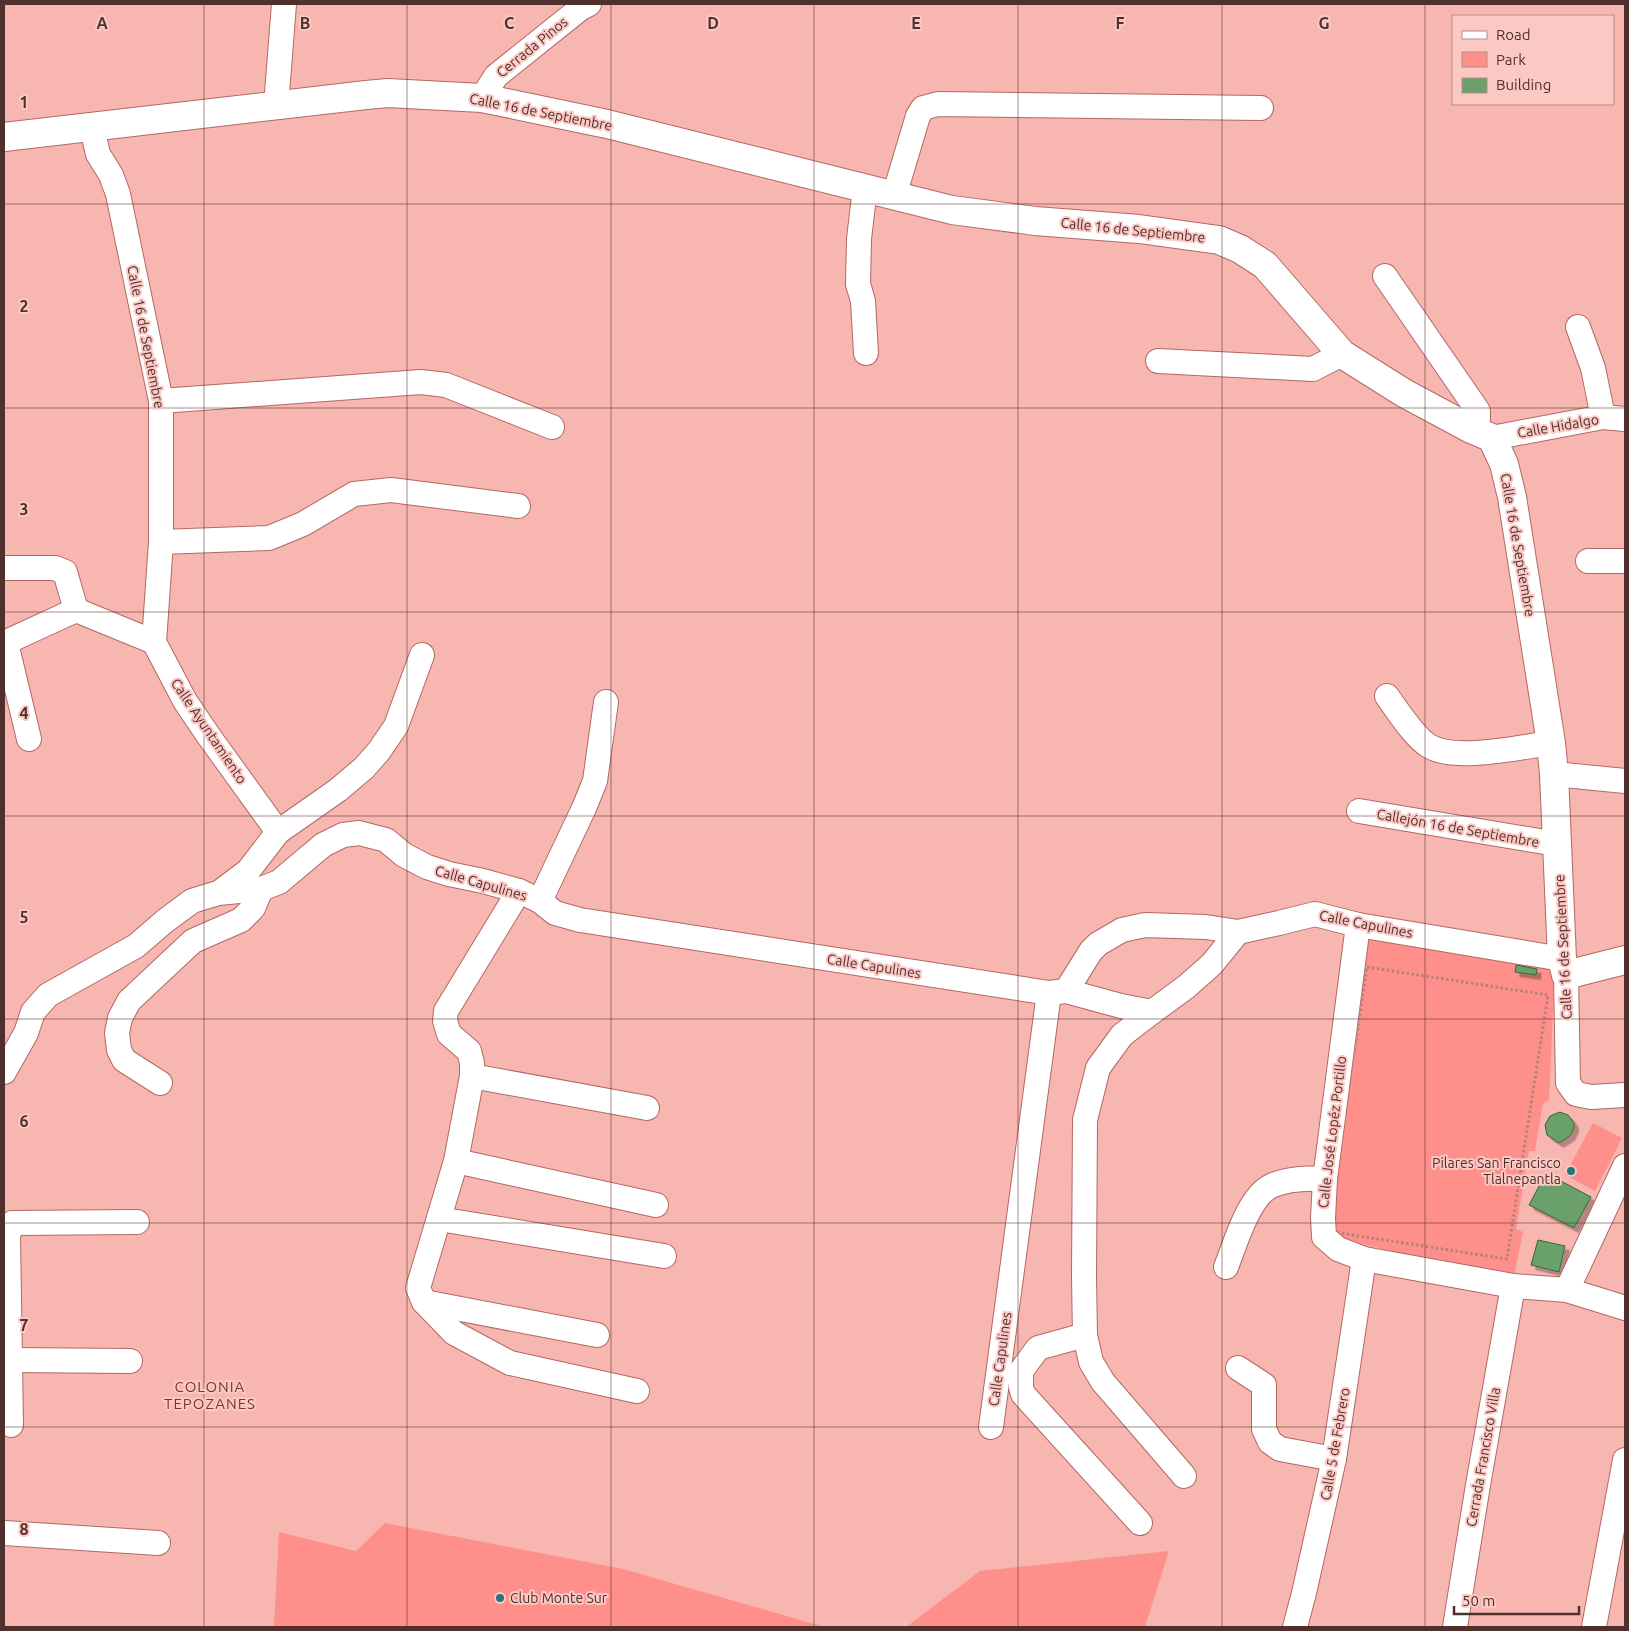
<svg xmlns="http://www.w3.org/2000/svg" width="1629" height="1631" font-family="Ubuntu,sans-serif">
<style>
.green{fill:#fe8f8a}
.building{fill:#6ba06a;stroke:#346734;filter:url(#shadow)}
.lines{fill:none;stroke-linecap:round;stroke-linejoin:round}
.minor-casing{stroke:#b36864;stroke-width:26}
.major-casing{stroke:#b36864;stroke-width:30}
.path{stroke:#b6817d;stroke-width:3;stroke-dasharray:2.5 2.5;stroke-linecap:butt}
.minor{stroke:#fff;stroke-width:24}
.major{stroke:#fff;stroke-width:28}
.grid{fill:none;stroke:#50302d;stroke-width:1;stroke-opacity:0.55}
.poi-dot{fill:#29737a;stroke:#fbc8c4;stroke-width:2}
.labels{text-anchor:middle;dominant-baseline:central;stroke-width:4;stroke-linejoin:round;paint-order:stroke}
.street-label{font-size:14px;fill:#50302d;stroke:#fbc8c4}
.poi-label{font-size:14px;fill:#50302d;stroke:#fbc8c4;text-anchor:end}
.neighbourhood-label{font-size:15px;letter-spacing:1px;fill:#793433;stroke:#fbc8c4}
.grid-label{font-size:16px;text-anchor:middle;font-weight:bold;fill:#50302d;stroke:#fbc8c4;stroke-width:4;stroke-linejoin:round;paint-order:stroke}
</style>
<defs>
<filter id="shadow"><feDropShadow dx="4.5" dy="4.5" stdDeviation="0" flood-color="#0004"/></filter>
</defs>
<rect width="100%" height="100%" fill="#f8b6b1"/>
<g class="green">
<polygon points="1371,935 1547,963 1554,985 1549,1101 1543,1103 1535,1151 1529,1151 1516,1229 1523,1232 1515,1272 1502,1279 1327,1235 1366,940"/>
<polygon points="1593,1123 1622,1138 1595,1191 1565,1175"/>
<polygon points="385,1523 623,1569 825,1627 274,1627 279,1532 356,1551"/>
<polygon points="1169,1551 1145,1627 906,1627 980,1571"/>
</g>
<g class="building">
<polygon points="1516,965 1537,969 1536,975 1515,972"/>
<polygon points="1560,1112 1568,1115 1574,1123 1574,1128 1570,1136 1559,1143 1547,1135 1545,1125 1550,1116"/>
<polygon points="1546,1173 1591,1197 1574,1228 1529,1205"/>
<polygon points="1538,1240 1565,1246 1559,1272 1531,1265"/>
</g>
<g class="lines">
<defs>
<g id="minor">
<polyline points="482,98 496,76 581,8 589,4"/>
<polyline points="276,106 284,4"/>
<polyline points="92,128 98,154 111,175 118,194 161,401 161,542 154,642"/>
<polyline points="865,188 859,239 858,284 863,301 866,353"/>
<polyline points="894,196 918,116 923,108 938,104 1261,108"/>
<polyline points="1385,276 1478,411 1478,419 1471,429"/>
<polyline points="1578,327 1593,368 1603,417"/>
<polyline points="1158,361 1313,369 1342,354"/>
<polyline points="161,401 421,382 446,385 552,427"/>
<polyline points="1492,438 1603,417 1625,419"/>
<polyline points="161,542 269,538 303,524 354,494 391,490 518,506"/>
<polyline points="1588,561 1625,561"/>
<polyline points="4,568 55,568 65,572 76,610"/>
<polyline points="4,643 76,610 154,642 185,701 208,735 278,832 248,871 220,892"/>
<polyline points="6,643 29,739"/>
<path d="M1387,696C1397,710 1415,738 1429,746C1455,762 1520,747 1551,743"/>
<polyline points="1554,774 1625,781"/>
<polyline points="1359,811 1557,844"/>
<polyline points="278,832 338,790 364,768 379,751 396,726 422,655"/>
<polyline points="519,891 446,1011 445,1021 449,1034 469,1051 472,1063 472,1076 456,1161 418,1288 424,1302 597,1335"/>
<polyline points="540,901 584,808 595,781 606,702"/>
<polyline points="1358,925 1325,1179 1323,1218 1324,1237 1338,1249 1364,1259 1513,1286 1567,1290 1625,1308"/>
<polyline points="1566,975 1568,1083 1576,1094 1591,1097 1625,1095"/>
<polyline points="1066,991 1121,1006 1152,1012 1186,987 1212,964 1238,932"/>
<polyline points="1152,1012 1122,1035 1098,1068 1085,1120 1084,1277 1085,1335 1091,1362 1103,1382 1184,1476"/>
<polyline points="4,1072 26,1033 33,1012 48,995 136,946 165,921 192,901 218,893 261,889 279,882 323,845 343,835 359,833 386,840 404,855 427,867 449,874 483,881 519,891 540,901 555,913 580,920 1049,993 1066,991 1091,951 1098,944 1122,930 1145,925 1206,927 1238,932 1279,923 1315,914 1358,925 1562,959"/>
<polyline points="472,1076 647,1108"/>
<polyline points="160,1083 124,1060 119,1050 117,1033 120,1018 129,1001 193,941 241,920 253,908 261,889"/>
<polyline points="456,1161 656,1205"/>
<polyline points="439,1219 664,1256"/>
<path d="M1226,1267C1235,1245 1248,1197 1271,1186C1288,1178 1307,1178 1325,1179"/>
<polyline points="1567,1290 1625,1166"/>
<polyline points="424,1302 454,1333 510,1363 637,1391"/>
<polyline points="1085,1335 1038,1348 1021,1371 1021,1387 1023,1394 1140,1523"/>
<polyline points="11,1360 130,1361"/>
<polyline points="1238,1368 1264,1385 1264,1429 1270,1442 1280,1449 1334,1459"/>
<polyline points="11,1425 8,1236 12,1223 137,1222"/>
<polyline points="991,1427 1049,993"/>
<polyline points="4,1533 158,1543"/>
<polyline points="1295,1627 1304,1593 1334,1459 1364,1259"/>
<polyline points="1455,1627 1478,1485 1513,1286"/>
<polyline points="1594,1627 1625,1460"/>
</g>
<polyline id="major" points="4,137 366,95 388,93 482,98 607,124 952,210 1035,221 1139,229 1219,240 1240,249 1265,265 1342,354 1404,393 1471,429 1492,438 1504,464 1512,497 1551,743 1554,774 1562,959 1566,975 1625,960"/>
</defs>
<use href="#minor" class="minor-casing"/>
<use href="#major" class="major-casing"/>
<polygon class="path" points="1367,967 1548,995 1507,1259 1327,1231"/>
<use href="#minor" class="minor"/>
<use href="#major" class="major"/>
</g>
<path class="grid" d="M204,4V1627M407,4V1627M611,4V1627M814,4V1627M1018,4V1627M1222,4V1627M1425,4V1627M4,204H1625M4,408H1625M4,612H1625M4,816H1625M4,1019H1625M4,1223H1625M4,1427H1625"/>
<g class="poi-dot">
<circle cx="1571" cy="1171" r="5"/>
<circle cx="500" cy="1598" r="5"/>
</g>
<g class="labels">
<g class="street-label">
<text transform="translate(532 47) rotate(-39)">Cerrada Pinos</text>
<text transform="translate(541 112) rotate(11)">Calle 16 de Septiembre</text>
<text transform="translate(1133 230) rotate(6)">Calle 16 de Septiembre</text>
<text transform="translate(146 337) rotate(79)">Calle 16 de Septiembre</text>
<text transform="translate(1558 426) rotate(-10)">Calle Hidalgo</text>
<text transform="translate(1518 545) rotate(80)">Calle 16 de Septiembre</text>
<text transform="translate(209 731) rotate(56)">Calle Ayuntamiento</text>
<text transform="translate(1458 828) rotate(10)">Callejón 16 de Septiembre</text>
<text transform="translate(481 883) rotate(16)">Calle Capulines</text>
<text transform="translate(1366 924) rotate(11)">Calle Capulines</text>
<text transform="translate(1563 947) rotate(-93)">Calle 16 de Septiembre</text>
<text transform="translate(874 966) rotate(9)">Calle Capulines</text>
<text transform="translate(1332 1132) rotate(-83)">Calle José Lopéz Portillo</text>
<text transform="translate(1000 1359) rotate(-82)">Calle Capulines</text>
<text transform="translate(1335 1444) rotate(-80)">Calle 5 de Febrero</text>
<text transform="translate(1483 1457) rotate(-80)">Cerrada Francisco Villa</text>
</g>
<g class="poi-label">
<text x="1561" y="1163">Pilares San Francisco<tspan x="1561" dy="16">Tlalnepantla</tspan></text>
<text x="510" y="1598" text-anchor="start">Club Monte Sur</text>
</g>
<g class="neighbourhood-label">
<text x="210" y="1386">COLONIA<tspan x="210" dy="17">TEPOZANES</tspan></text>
</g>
</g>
<g class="grid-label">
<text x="102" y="29">A</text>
<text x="305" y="29">B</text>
<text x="509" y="29">C</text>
<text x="713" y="29">D</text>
<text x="916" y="29">E</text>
<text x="1120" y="29">F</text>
<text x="1324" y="29">G</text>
<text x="24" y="108">1</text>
<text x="24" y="312">2</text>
<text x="24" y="515">3</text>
<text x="24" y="719">4</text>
<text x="24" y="923">5</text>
<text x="24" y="1127">6</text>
<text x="24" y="1331">7</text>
<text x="24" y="1535">8</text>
</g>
<rect width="1629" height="1631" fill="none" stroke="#50302d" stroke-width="10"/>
<rect x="1452" y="15" width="162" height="90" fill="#fbc8c4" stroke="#b78b88"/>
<rect x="1462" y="31" width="25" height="8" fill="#ffffff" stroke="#b78b88"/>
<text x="1496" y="40" font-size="15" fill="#50302d">Road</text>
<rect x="1462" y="52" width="25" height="15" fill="#fe8f8a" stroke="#b78b88"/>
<text x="1496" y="65" font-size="15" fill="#50302d">Park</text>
<rect x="1462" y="78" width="25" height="15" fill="#6ba06a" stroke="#b78b88"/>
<text x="1496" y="90" font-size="15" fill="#50302d">Building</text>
<path d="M1454 1606v8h125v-8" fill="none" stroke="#50302d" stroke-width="2.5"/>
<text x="1462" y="1606" font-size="15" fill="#50302d" stroke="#fbc8c4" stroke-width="4" paint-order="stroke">50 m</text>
</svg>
